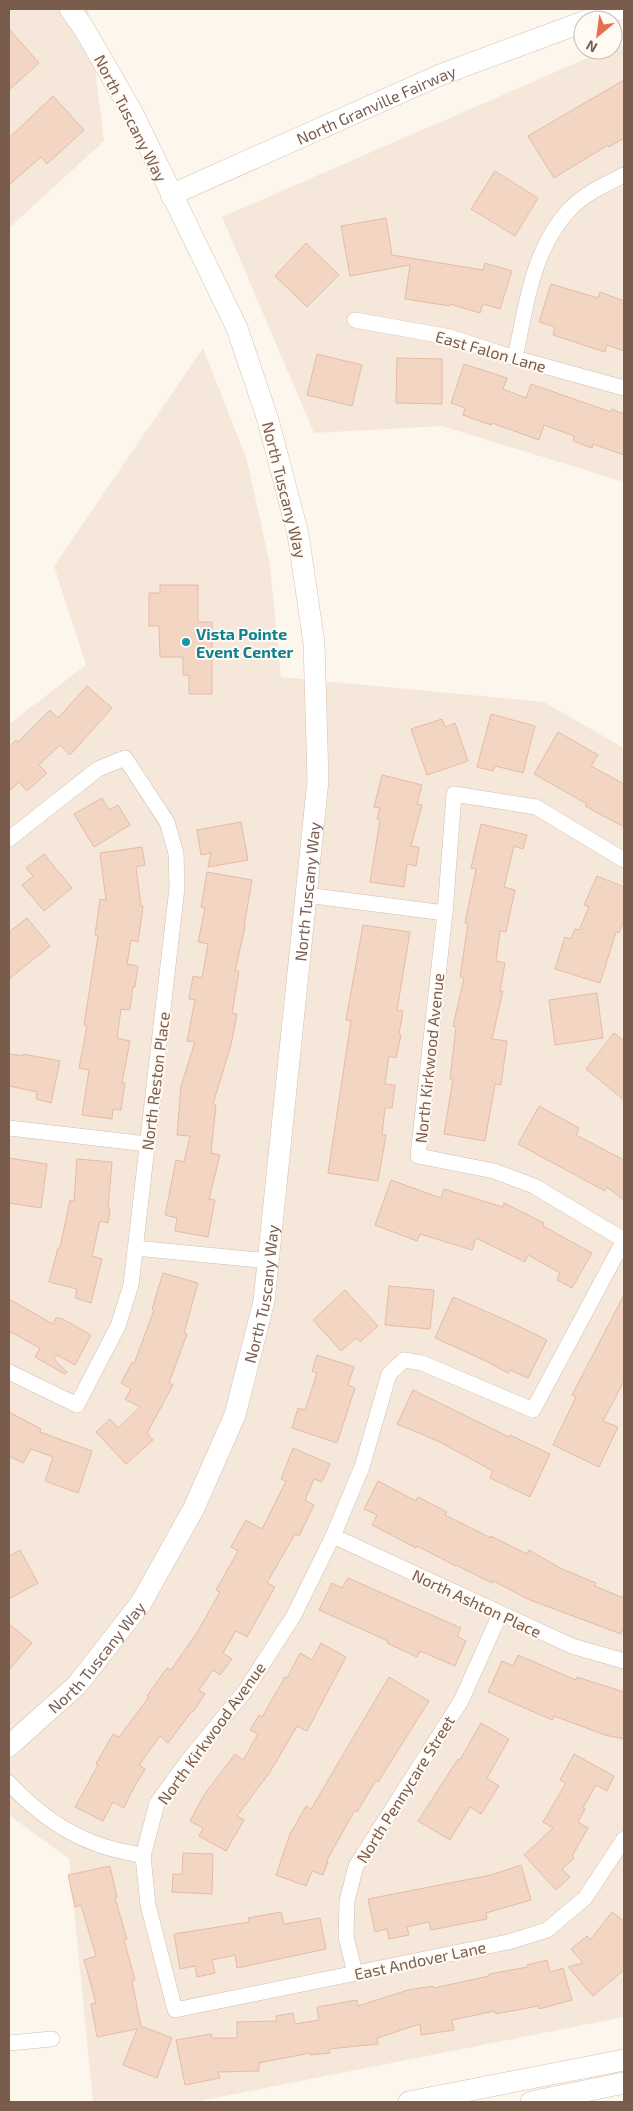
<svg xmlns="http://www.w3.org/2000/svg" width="633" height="2111" font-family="'Exo 2',sans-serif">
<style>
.residential{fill:#f5e8da}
.building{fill:#f3d5c3;stroke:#e6bba3}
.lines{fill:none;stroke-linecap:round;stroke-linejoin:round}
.street-casing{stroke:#d1beb0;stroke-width:16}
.secondary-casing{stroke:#d6c0b0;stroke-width:22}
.street{stroke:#fff;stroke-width:15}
.secondary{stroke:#fff;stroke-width:21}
.culture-dot{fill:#0f9aa8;stroke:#fffaf3;stroke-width:2}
.labels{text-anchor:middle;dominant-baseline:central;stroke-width:4;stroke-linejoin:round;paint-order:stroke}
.street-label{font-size:16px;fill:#7a5c4d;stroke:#fffaf3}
.culture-label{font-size:16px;font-weight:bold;fill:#0d838f;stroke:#fffaf3;text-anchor:start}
</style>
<rect width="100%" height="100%" fill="#fdf6ec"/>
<g class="residential">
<polygon points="9,9 88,9 104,141 9,228"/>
<polygon points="624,45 624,482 442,426 314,433 222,217 606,50 613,50 613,48"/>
<polygon points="203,348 247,460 270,565 281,677 544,702 624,748 624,2017 195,2102 93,2102 69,1859 9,1815 9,724 86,665 54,566"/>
</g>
<g class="building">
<polygon points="9,29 39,63 9,90"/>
<polygon points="624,80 624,138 609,147 608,145 554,178 528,136"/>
<polygon points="53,96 84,130 47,164 41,157 9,185 9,138"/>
<polygon points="495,171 538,198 515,236 471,209"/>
<polygon points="386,218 392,255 483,270 485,263 512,271 500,309 483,304 480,313 450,304 450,306 405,299 410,265 350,276 341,226"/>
<polygon points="306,243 339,275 307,307 275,276"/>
<polygon points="551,284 598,298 600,292 624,301 624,351 607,345 605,352 553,335 555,327 539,322"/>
<polygon points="317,354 362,365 352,406 307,395"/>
<polygon points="397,358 442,359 442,404 396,403"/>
<polygon points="464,364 507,378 503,389 526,398 531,384 611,412 612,409 624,414 624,455 593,444 592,448 573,441 574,436 544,425 539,440 492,423 491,425 463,415 465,408 451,403"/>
<polygon points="160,585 198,585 198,622 212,622 212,694 189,694 189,675 183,675 183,657 160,657 159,626 149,626 149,593 160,593"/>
<polygon points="87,686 112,708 70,755 60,745 39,765 47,773 27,791 19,782 9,791 9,747 16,740 18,742 50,710 58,718"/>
<polygon points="491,714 535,726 523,773 495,766 493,771 477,767"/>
<polygon points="442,719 445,727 455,723 468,761 427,775 411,729"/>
<polygon points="558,732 598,755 591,766 624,784 624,827 585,806 587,804 534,774"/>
<polygon points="382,775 422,785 417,804 422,805 411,846 419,847 416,866 407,864 404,887 370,882 380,820 377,819 380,808 374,807"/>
<polygon points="102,798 109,810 118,805 130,825 94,847 74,814"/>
<polygon points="241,822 248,860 208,867 211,853 201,855 197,830"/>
<polygon points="481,824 527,835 523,849 514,846 504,887 515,890 506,932 500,931 496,961 505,963 500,991 503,991 492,1039 507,1041 501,1085 495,1084 485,1141 444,1134 453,1079 450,1079 456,1027 453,1026 464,978 460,977 468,924 465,923 476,869 471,868"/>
<polygon points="142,847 145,865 136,867 141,906 143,906 138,942 131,940 127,964 138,966 135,987 133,986 130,1010 121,1009 117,1038 130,1041 122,1083 125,1083 121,1110 113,1109 112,1119 82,1115 89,1070 79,1068 87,1026 84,1025 98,936 95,935 100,899 106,900 100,853"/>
<polygon points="44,854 72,888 44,911 22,885 33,876 26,868"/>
<polygon points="207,872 252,880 244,927 245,927 235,971 239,971 232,1013 237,1014 231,1045 213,1104 216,1105 211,1153 220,1155 209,1199 215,1200 208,1237 175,1231 177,1218 165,1215 176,1160 184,1162 190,1136 177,1135 181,1086 195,1042 187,1041 195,1000 189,999 193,976 202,978 208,944 198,942 205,908 201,907"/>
<polygon points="597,876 624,887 624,920 619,933 616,932 600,983 555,969 565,937 571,939 575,929 579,930 589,907 584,905"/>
<polygon points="27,918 50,946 9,979 9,932"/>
<polygon points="363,925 410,932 397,1010 403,1011 399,1034 401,1035 396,1058 389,1056 385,1084 395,1085 392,1108 385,1108 382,1135 386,1135 378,1181 328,1173 351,1021 346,1020"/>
<polygon points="597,993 603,1038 555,1045 549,1000"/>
<polygon points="614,1033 624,1041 624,1100 586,1069"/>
<polygon points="9,1054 23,1056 23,1054 60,1061 51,1103 36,1099 37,1092 9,1086"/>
<polygon points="539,1106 579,1128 576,1135 624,1160 624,1200 607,1187 605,1191 518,1144"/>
<polygon points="9,1158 47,1164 41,1208 9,1203"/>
<polygon points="77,1159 112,1162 108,1208 110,1209 108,1223 100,1221 92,1256 102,1259 91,1303 75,1298 77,1289 49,1282 58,1248 60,1248 70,1200 74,1201"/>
<polygon points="391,1180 441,1198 444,1189 503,1207 504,1203 544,1223 543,1226 592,1253 572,1288 557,1280 560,1273 528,1255 525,1262 476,1238 472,1250 420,1234 417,1241 375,1225"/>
<polygon points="163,1273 198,1283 184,1333 187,1334 169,1383 173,1385 147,1433 153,1440 126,1464 96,1432 110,1419 118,1428 140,1407 125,1399 131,1389 121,1383 132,1362 134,1364 154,1310 152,1309"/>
<polygon points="389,1286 434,1290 430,1329 385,1325"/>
<polygon points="345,1290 378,1326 360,1342 356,1338 341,1351 313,1320"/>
<polygon points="624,1295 624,1381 603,1421 618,1427 599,1467 553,1445 576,1397 572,1395"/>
<polygon points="453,1297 510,1322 547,1340 528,1378 510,1370 508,1373 486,1361 435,1338"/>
<polygon points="9,1299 53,1324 56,1318 61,1318 91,1335 75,1365 57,1355 54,1359 67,1372 65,1374 35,1357 40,1348 9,1331"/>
<polygon points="317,1355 354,1367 348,1385 355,1388 337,1443 292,1428 298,1408 305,1410 317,1373 312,1371"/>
<polygon points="413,1390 509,1437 510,1435 550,1454 530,1497 490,1478 493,1471 438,1441 397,1424"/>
<polygon points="9,1412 41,1429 40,1432 92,1451 78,1493 45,1481 53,1457 31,1449 23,1463 9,1456"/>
<polygon points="293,1448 330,1464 322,1482 314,1479 305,1500 314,1505 299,1536 295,1534 267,1583 275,1587 247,1637 236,1631 223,1653 232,1659 220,1675 213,1670 199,1690 205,1694 193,1712 192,1711 168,1743 160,1736 139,1765 145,1769 131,1793 124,1808 113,1802 103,1821 75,1807 98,1765 96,1764 113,1734 119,1737 149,1697 147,1696 167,1668 171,1670 198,1631 220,1592 216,1590 238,1551 231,1547 246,1520 262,1529 286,1481 281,1479"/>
<polygon points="378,1481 416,1501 418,1497 447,1512 445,1515 491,1538 491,1536 527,1554 529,1550 560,1568 596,1583 594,1586 624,1598 624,1625 621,1634 530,1600 493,1581 492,1583 456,1565 456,1566 417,1546 416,1548 372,1525 377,1515 364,1509"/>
<polygon points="20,1550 38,1583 9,1599 9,1556"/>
<polygon points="348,1578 461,1628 457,1636 466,1641 455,1666 420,1651 417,1657 387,1643 388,1641 319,1610 332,1583 342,1588"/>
<polygon points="9,1624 32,1643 9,1670"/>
<polygon points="321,1643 346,1657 307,1731 297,1726 270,1772 237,1816 244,1820 226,1851 199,1836 203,1828 190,1821 204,1795 235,1754 243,1760 258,1734 250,1730 259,1715 262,1717 285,1677 287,1678 300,1653 312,1660"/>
<polygon points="518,1655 576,1680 577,1677 624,1692 624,1739 605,1735 554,1716 552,1720 488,1692 502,1661 513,1666"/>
<polygon points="389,1677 429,1701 378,1782 376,1780 357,1812 355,1810 327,1860 328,1861 323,1875 312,1871 306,1886 276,1875 290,1834 306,1806 311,1809"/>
<polygon points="481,1723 509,1739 487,1778 499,1786 481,1814 470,1807 450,1840 418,1821 458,1759 460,1760"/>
<polygon points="574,1754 614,1776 607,1791 596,1785 583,1808 585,1809 578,1822 588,1828 572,1856 574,1858 562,1869 570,1877 556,1890 524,1855 553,1828 543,1822 566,1783 560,1780"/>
<polygon points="183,1853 213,1854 212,1894 172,1892 173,1874 182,1874"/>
<polygon points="521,1865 531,1900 486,1913 487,1919 431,1930 429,1922 407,1927 409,1935 389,1939 387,1929 375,1932 368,1899 491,1875"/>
<polygon points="110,1866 117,1897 115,1898 127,1939 124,1940 135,1980 132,1981 141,2026 172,2038 157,2078 123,2065 137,2029 97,2037 91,2004 96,2003 84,1960 96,1956 81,1905 75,1907 68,1875"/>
<polygon points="281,1912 284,1924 320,1918 326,1949 237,1968 235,1955 212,1960 215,1973 197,1977 195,1966 180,1969 174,1934 249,1922 248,1918"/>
<polygon points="612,1912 624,1921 624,1970 593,1996 568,1967 583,1963 571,1949 587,1936 590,1940"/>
<polygon points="547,1960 550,1972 563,1968 572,2000 539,2009 538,2006 496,2014 495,2011 452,2020 454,2030 421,2035 420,2024 377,2038 378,2044 329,2049 330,2053 310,2055 310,2053 259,2063 259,2071 218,2072 220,2078 185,2085 176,2040 211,2034 212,2038 237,2038 237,2022 277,2021 276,2016 293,2013 295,2024 319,2020 317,2007 357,2000 358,2006 408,1990 433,1986 434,1988 489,1976 489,1974 528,1967 527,1965"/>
</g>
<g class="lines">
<defs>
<g id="street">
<polyline points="355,320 450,337 515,358 624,388"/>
<path d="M515,358C526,307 532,249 570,209C584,194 606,184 624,175"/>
<polyline points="9,839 98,769 125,758 167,822 176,853 177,888 131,1285 118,1326 77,1405 9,1372"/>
<polyline points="624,860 536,807 454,794 445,913 418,1156 494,1171 534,1186 624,1240 533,1410 422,1363 404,1360 389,1374 362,1467 333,1536 293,1617 245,1691 190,1758 157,1803 143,1856 148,1905 175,2010 508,1942 547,1930 585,1898 624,1839"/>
<polyline points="306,895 445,913"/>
<polyline points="9,1128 147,1144"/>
<polyline points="135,1248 268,1261"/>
<polyline points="333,1536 572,1646 624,1661"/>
<path d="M9,1783C34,1810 63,1832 97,1844C112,1850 128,1852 143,1856"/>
<polyline points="355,1973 346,1937 347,1901 356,1866 461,1701 500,1614"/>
<polyline points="9,2043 52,2039"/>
</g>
<g id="secondary">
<polyline points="589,20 620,9"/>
<path id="s1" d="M171,195L440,75L583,22"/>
<path id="s2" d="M9,1746L77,1685L141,1603L194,1508L235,1415L264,1301L318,780L314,643L298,534L268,420L237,328L132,112L83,27L70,9"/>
<polyline points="409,2102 624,2060"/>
<polyline points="531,2102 624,2083"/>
</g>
</defs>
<use href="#street" class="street-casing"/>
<use href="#secondary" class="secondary-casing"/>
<use href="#street" class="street"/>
<use href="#secondary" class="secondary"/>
</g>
<circle class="culture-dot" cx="186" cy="642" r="5"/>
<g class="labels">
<g class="street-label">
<text stroke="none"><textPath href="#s1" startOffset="224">North Granville Fairway</textPath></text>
<text transform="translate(131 118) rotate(63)">North Tuscany Way</text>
<text transform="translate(491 351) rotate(16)">East Falon Lane</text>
<text transform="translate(285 490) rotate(76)">North Tuscany Way</text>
<text stroke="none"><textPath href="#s2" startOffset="935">North Tuscany Way</textPath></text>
<text transform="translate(429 1058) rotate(-84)">North Kirkwood Avenue</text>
<text transform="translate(155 1081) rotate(-83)">North Reston Place</text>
<text stroke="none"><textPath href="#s2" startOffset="530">North Tuscany Way</textPath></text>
<text transform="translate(477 1603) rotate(25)">North Ashton Place</text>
<text stroke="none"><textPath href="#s2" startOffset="125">North Tuscany Way</textPath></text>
<text transform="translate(211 1733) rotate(-54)">North Kirkwood Avenue</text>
<text transform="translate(405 1789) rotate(-58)">North Pennycare Street</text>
<text transform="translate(420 1960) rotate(-12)">East Andover Lane</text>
</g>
<g class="culture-label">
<text x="196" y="633">Vista Pointe<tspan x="196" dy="18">Event Center</tspan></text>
</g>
</g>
<rect width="633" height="2111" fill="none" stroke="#7a5c4d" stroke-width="20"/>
<g transform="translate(598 35) rotate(209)"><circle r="24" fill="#fffaf3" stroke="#cabbb1"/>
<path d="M0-4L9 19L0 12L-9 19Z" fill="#e76f51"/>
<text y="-8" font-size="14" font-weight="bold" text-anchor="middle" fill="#7a5c4d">N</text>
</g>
</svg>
